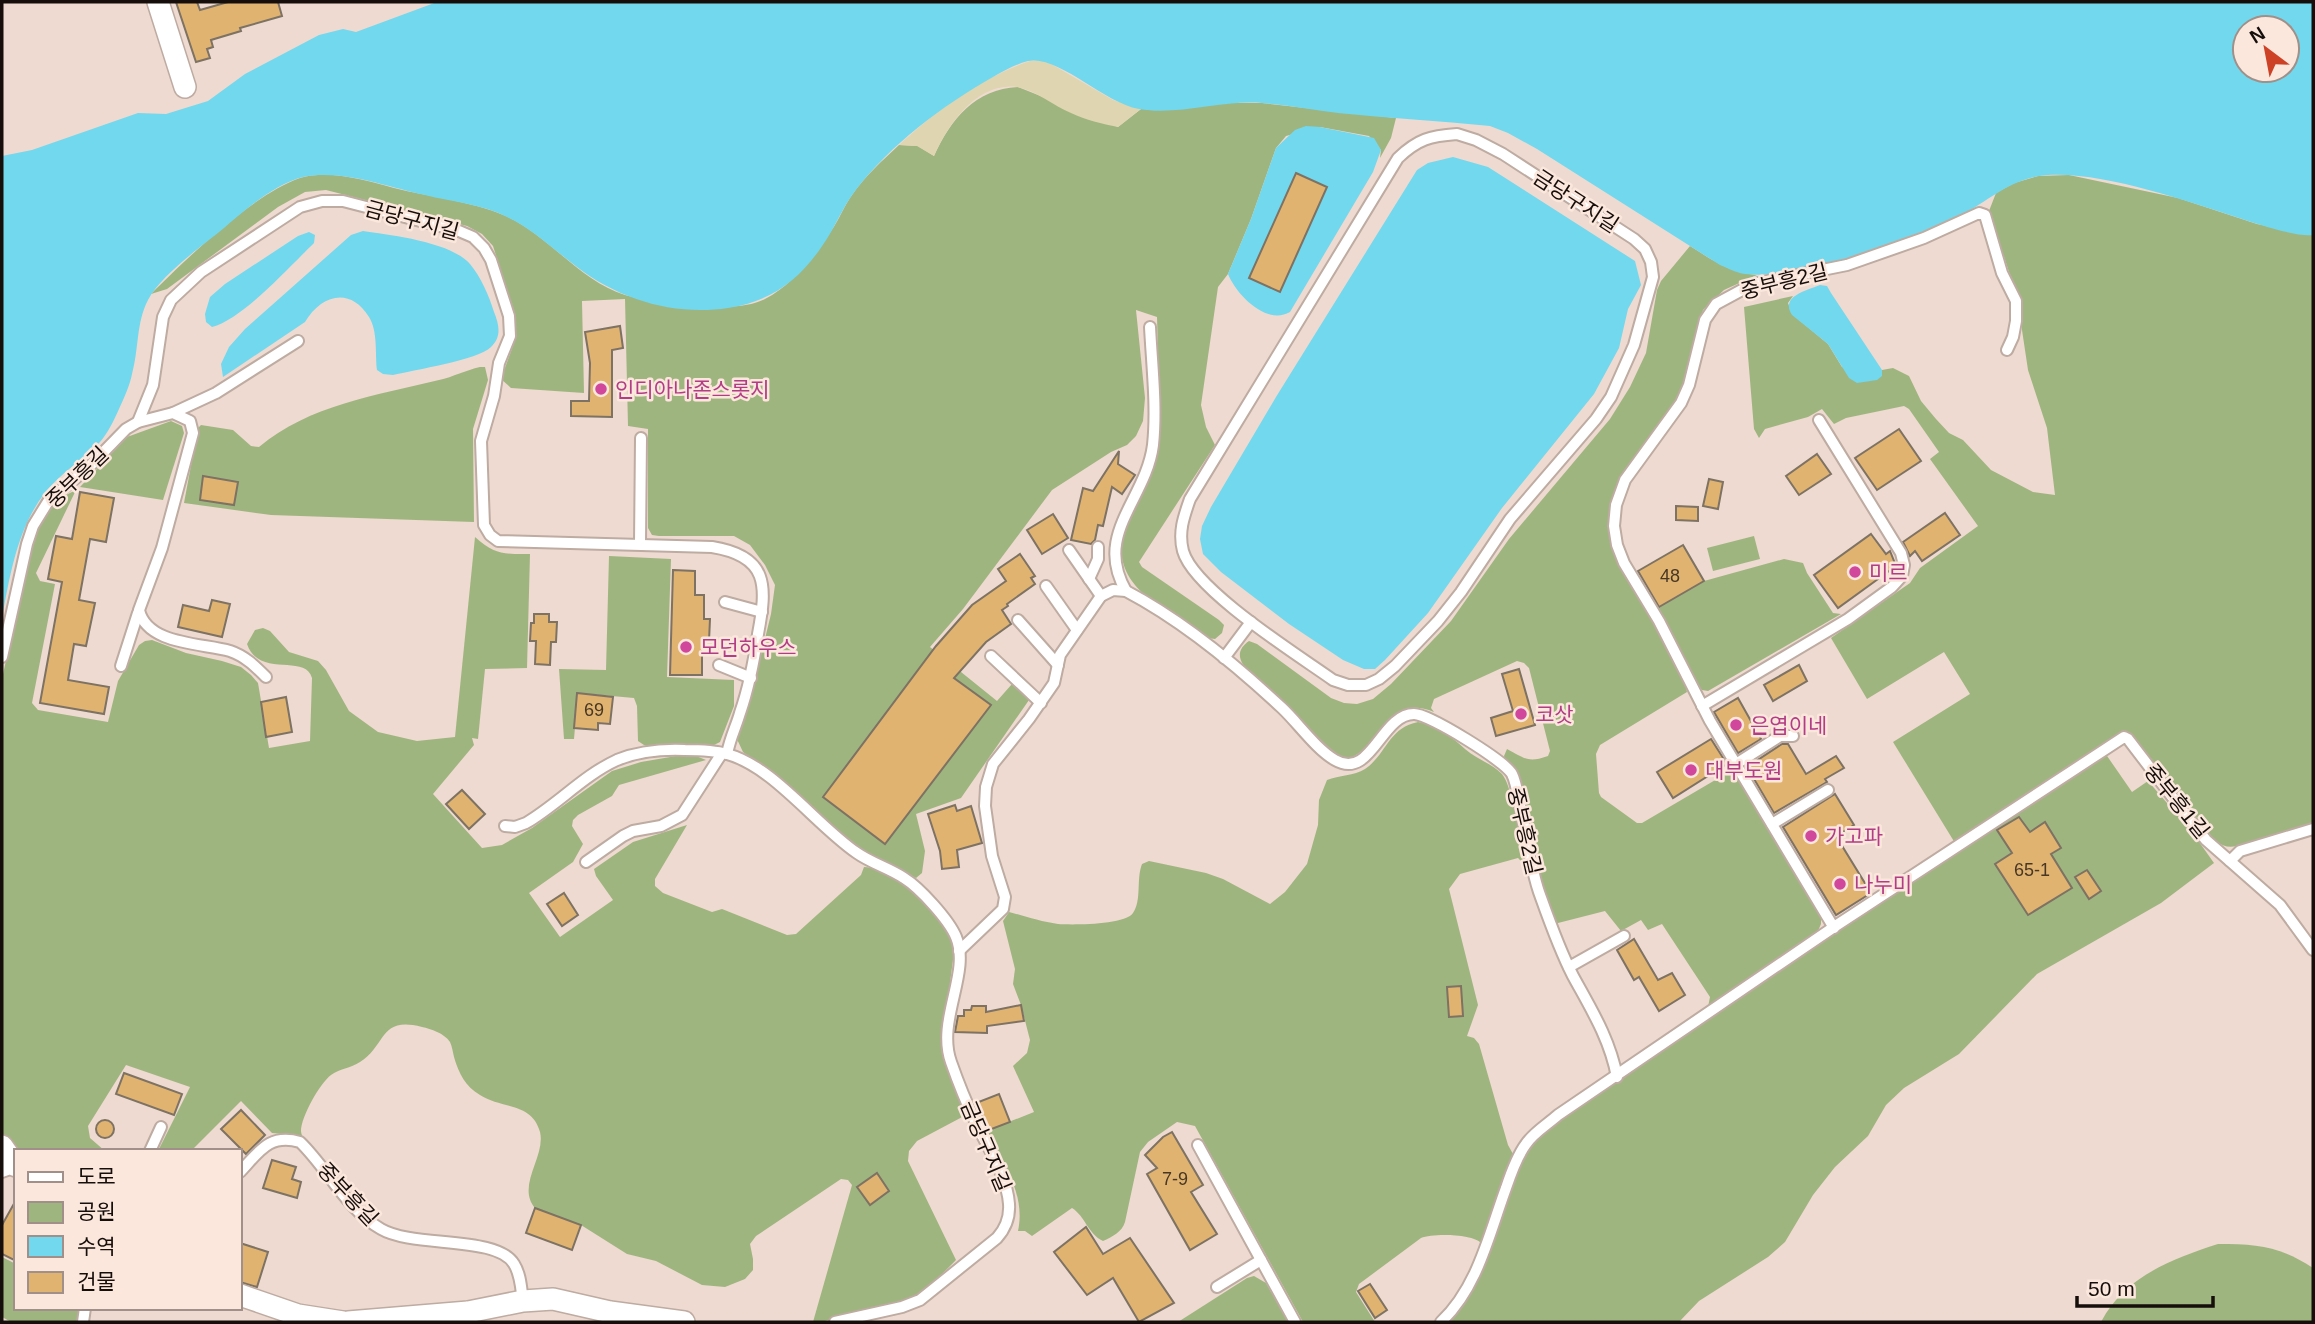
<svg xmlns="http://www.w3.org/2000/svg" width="2315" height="1324" font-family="Arial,'Noto Sans KR',sans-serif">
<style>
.green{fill:#9fb57f}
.sand{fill:#dfd5b0}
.water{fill:#72d8ed;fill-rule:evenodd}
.building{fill:#e0b370;stroke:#7d7263;stroke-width:2}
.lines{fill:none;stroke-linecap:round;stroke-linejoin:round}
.lane-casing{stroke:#beaba1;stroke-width:14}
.street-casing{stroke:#beaba1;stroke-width:24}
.lane{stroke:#fff;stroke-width:10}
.street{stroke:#fff;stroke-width:21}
.hotel-dot{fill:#d1479c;stroke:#fce7dd;stroke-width:2.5}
.labels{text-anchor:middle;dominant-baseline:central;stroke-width:5;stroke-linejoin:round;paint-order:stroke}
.number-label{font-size:18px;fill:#483724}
.street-label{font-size:21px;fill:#150e0b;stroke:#fce7dd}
.hotel-label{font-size:21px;fill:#b23c85;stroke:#fce7dd;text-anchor:start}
</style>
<rect width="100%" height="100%" fill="#eedad0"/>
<g class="green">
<path d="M1018,87L1118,127L1141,109H1173L1222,103H1262L1396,118L1391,138L1380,158L1381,150L1369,136L1320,127L1286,136L1276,148L1251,219L1228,274L1218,287L1201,405L1206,427L1215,445L1139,562L1142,567L1219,620L1224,625L1222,633L1215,639L1207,638C1167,610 1102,584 1127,525C1136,503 1149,485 1155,461C1160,441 1159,419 1158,397C1158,371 1158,344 1157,317L1136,310L1145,398L1143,421L1136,436L1127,445L1111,452L1052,490L963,609L930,647L997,701L1012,684L1029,700L961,798L916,814L925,851L922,873L916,878L861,851L784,782L743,752L736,737L751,696L771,614L775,585L765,565L750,545L734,536H659L652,535L648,528V429L628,426L625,299L582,301L584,393L511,388L501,379L514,343L515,322L511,302L493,246L482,234L467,226L326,190L305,192L278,207L167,289L151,294C187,258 252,195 300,178C328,169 366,180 394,188C430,197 471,201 506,216C548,235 580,281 625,295C645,301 671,301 693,303C717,306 742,310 765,299C793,285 813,256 831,231C839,220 844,206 852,195C865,176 882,161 899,145L918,146L934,156C951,119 975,89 1018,87Z"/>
<path d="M2069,175L2178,198L2257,224L2313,235V823L2237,846C2228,848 2223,846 2215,841L2130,733L2123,731L1955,843L1893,742L1970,694L1944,652L1867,699L1831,638L1910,583L1920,568L1978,526L1930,459L1939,452L1909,409L1904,406L1846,418L1834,424L1822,409L1808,417L1765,429L1759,438L1754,429L1744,307L1793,296L1788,303L1792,314L1828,344L1842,367L1882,376V370L1893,368L1909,376L1921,401L1936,419L1949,433L1963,440L1991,470L2033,492L2055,495L2047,428L2028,370L2022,330V299L2009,272L1989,211L1996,193L2014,183L2038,176Z"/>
<path d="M1690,246C1712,260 1731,273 1757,275L1724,290L1703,310L1685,384L1678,401L1632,463L1610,520L1611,541L1617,558L1656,624L1685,684L1687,692L1600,745L1596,754L1599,793L1601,797L1637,823H1642L1734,769L1821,917V924L1818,931L1708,1007L1710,997L1662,924L1648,930L1641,920L1621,931L1605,911L1558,923L1556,926L1541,887L1504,756L1507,749C1526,759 1528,763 1548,756L1550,751L1529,668L1524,663L1517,661L1434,699L1431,708L1434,712C1387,693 1384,744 1349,759L1334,755L1244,666C1237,656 1239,648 1249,641L1257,644L1331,698L1344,703L1357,704L1373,699L1391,684L1451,621L1509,539L1610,419L1630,387L1646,353L1657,290L1661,281Z"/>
<path d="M480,367H485L488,380L473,429L474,522L271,515L184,503L198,428L201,425L233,430L251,446L259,447C309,405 377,395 439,380C453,377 466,370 480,367Z"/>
<polygon points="171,421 182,426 184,433 163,500 80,487 127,437"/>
<path d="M76,490L36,573L40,581L55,584L32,703L38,710L108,722L118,681L139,645L145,641L152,640L186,653L222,661L241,667L251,675L258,683L269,748L310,741L312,678C305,653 259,679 247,644L255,630L263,628L270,631L289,652L318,661L326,670L349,711L378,732L417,741L455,737L475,537C495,555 504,554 530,554L527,668L485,669L478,739L472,738L474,745L433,794L482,848L502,845L532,828L612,771L641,762L676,756H696L706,760L619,785L612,796L578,815L573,820L572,826L583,844L573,862L529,893L560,937L613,900L596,876L594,869L633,842L687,825L655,879V886L663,893L712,912L722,909L787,935L796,934L861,875L864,867C899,869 949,918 954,952L942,1045L966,1115L917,1141L909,1151L908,1161L956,1260L922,1294L905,1301L821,1322H813L852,1185L848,1180L841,1179L756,1236L750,1244L753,1259V1270L745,1279L725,1287L702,1285L656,1261L627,1254L581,1225L535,1208C516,1186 546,1156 540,1132C532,1102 501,1109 480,1095C465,1086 459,1074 454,1057C453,1053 452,1046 450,1042C444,1033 431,1029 422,1027C379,1016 387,1045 360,1062C351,1068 339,1069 331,1075C320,1083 301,1117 301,1131C301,1134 303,1137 304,1141L295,1135L272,1133L241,1101L191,1151H158L190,1087L126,1065L88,1126L90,1138L105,1151H16V1154L2,1134V679L31,544L37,527L52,502Z"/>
<polygon points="1754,536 1760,559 1713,571 1707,548"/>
<polygon points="609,556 671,559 667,677 734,680 734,706 720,742 714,745 644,745 638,741 637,706 634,698 578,693 574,739 564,739 559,669 606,670"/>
<polygon points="1784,559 1803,563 1807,573 1833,613 1841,614 1708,691 1702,690 1696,685 1657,608 1704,581"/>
<path d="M1418,722C1437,725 1452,737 1465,749C1476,759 1491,763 1502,774C1513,787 1521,845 1525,865L1518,858L1460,874L1449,889L1478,1005L1467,1036L1474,1038L1479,1044L1508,1145L1513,1154L1481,1243C1473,1234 1433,1233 1421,1238L1359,1284L1356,1292L1375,1322H1303L1195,1126L1177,1122L1148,1142L1140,1152L1125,1222C1122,1232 1112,1237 1103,1241C1088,1234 1085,1216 1072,1208L1032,1236L1025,1231H1018C1026,1194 1003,1162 986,1131L1034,1112L1013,1066L1027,1053L1030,1040L1021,1005L1013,984L1015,969L1003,921L1009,912C1025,916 1041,922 1058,924C1072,925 1125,925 1133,913C1142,900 1136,879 1142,864L1149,861L1206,873L1223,879L1270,904L1285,892L1307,864L1318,825L1319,800L1327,780C1339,775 1354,776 1365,769C1387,754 1388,728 1418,722Z"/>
<polygon points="2105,753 2132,792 2148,781 2192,832 2214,863 2161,903 2037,974 1959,1054 1904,1088 1886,1105 1868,1136 1835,1167 1813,1195 1785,1242 1768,1257 1699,1301 1679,1322 1447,1322 1528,1146 1560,1118 1835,931"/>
<path d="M2218,1244C2257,1244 2280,1246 2313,1268V1322H2101C2124,1277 2172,1259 2218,1244Z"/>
<polygon points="2,1257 16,1264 16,1308 80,1308 78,1322 11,1322 2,1317"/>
<polygon points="1254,1276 1266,1283 1288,1322 1178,1322 1247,1278"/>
</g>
<path class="sand" d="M1030,61H1046L1113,100L1141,109L1118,127C1102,124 1086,120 1071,113C1054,106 1035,90 1017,87C976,82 948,125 934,156L917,146L899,145C937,110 980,78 1030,61Z"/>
<g class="water">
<path d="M437,2H2313V235C2295,237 2254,223 2236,217C2184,200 2092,168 2039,176C2007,181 1982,205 1954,220C1906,246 1799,280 1745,274C1736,273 1728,268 1720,265L1537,149L1508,133L1490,126C1439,121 1388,118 1338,113C1313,110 1288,105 1262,103C1222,100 1178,116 1139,109C1102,102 1059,55 1028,61C1016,64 1004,71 993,77C942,106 891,144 855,191C845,204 839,218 831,232C806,274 778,300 728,308C675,316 620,300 577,267C554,250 533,229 507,217C482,204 452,202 425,195C387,187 343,169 303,177C275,184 246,209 224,228C202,246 161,275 148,300C136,323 139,349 132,374C130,385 124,398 119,409C114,420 108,433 100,442C83,460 59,474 44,494C17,530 10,575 2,618V156L32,150L138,113L166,114L208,101L245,74L319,35L343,29L356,32ZM2245,28H2287V70H2245Z"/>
<path d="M1306,126L1320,127L1374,138L1381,150L1373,172L1290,312C1266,326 1236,294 1228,274L1251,219L1276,148L1295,130Z"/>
<polygon points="1453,157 1488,167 1635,261 1641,285 1628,309 1619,348 1594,394 1502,508 1428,613 1385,660 1375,669 1364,669 1343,660 1289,624 1221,572 1203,554 1200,539 1202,526 1211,507 1276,397 1417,170 1428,163"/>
<path d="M363,231C391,235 451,242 470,264C481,277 489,296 494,312C499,324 502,337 491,347C478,360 414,370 393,375L383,374L377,370C375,354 378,331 369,317C350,286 321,295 305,322L223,377L221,364L229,347L245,329L351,235Z"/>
<path d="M309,232L315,235L314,243C290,266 243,319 212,327L206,322L205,314L210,297L225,284L298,236Z"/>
<path d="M1820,285L1827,286L1831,293L1882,370V376L1877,380L1857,383L1849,378L1828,344L1792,315C1780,296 1806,291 1820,285Z"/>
</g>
<g class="building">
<polygon points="176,2 197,2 200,10 228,2 278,2 282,16 240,28 241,31 211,40 213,47 207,49 210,58 196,62"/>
<polygon points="1296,173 1327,187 1280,292 1249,278"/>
<polygon points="620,326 623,348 612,350 612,417 571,416 571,401 589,401 590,363 585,332"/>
<polygon points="1899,429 1921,461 1877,490 1855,458"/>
<polygon points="1119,451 1118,464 1135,475 1122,494 1112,487 1103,526 1098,525 1095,540 1091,544 1071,540 1083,488 1093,491"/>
<polygon points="1817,454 1831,474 1799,495 1786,476"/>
<polygon points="203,476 238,482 234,505 200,500"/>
<polygon points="1709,479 1723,482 1718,509 1703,506"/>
<polygon points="80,492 114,498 106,542 90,539 79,600 95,603 86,646 74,644 68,680 109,687 104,714 40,703 62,582 48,579 56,536 72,539"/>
<polygon points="1676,506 1698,507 1698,521 1676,520"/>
<polygon points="1945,513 1960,535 1922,561 1915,551 1910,556 1903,542"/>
<polygon points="1053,514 1068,538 1042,554 1027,530"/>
<polygon points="1871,534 1886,554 1890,551 1896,566 1838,608 1814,575"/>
<polygon points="1683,545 1704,581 1659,607 1638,571"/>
<polygon points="1020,554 1035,576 1031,578 1035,584 1007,604 1008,606 1002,610 1011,624 986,642 954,678 991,705 885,844 823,797 936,646 972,605 1006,581 998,569"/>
<polygon points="673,570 695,571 695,595 704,595 704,619 710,619 709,641 702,641 702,675 670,675"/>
<polygon points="212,600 230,604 222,637 178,627 183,605 209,611"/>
<polygon points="534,614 549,614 549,622 557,622 556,642 551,642 550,665 535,664 536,641 530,641 531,623 534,623"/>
<polygon points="1799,665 1807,681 1773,701 1764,685"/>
<polygon points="1519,669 1535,725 1496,736 1491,718 1513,711 1502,674"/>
<polygon points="577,693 613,697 610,724 598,723 598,730 574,728"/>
<polygon points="286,697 292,732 266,737 261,702"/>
<polygon points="1738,698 1761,739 1738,753 1714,712"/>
<polygon points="1711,739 1727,764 1673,798 1657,772"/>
<polygon points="1782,744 1788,744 1806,774 1836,756 1844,768 1825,779 1827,782 1774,813 1747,767"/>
<polygon points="462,790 485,814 469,829 446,804"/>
<polygon points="1835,794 1854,825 1836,836 1871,893 1836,915 1783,827"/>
<polygon points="955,805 957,811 971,806 982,843 957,850 959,867 942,869 940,851 928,814"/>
<polygon points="2019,817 2030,832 2045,822 2061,848 2051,854 2072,888 2028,915 1995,864 2012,853 1997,830"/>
<polygon points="2087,870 2101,891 2089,899 2075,877"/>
<polygon points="564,893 578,915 562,926 547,904"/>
<polygon points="1634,939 1658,980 1672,973 1685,995 1659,1011 1639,977 1634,980 1617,950"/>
<polygon points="1461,986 1463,1016 1449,1017 1447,987"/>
<polygon points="1021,1005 1024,1021 987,1026 987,1033 955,1032 958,1016 964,1016 964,1010 971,1010 972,1006 986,1006 986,1012"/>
<polygon points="124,1073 182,1094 174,1115 116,1094"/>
<polygon points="999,1094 1010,1122 989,1130 976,1103"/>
<polygon points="241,1110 265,1135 246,1154 221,1129"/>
<circle cx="105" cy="1129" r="9"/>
<polygon points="1172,1132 1203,1185 1191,1192 1217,1234 1190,1250 1147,1174 1157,1168 1145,1155 1163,1137"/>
<polygon points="272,1160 296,1167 292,1179 301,1182 297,1198 263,1188"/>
<polygon points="877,1173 889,1191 870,1205 857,1187"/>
<polygon points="16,1200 16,1261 2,1254 2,1225"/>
<polygon points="535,1208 581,1225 572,1250 526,1233"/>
<polygon points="1086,1227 1103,1254 1130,1238 1174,1303 1139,1322 1113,1278 1087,1295 1054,1252"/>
<polygon points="240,1243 268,1252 257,1287 240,1282"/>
<polygon points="1370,1284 1387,1310 1375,1318 1358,1291"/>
</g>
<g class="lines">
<defs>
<g id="lane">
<path d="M1457,134L1476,140L1503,154L1634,239L1645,249L1651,262L1653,277L1634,345L1611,397L1596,419L1510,519L1461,592L1438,621L1395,666L1379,679L1366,685H1348L1333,680C1298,655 1194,590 1183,551C1178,532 1184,516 1190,499L1398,158C1418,139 1430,136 1457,134Z"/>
<polyline points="173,413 216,393 298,341"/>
<path d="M138,422L153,385L163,317L171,300L201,272L300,207L322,201H343L459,231L473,237L484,248L491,260L509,316L510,336L499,363L494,396L481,441L484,525L490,535L498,541L712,547C769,556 767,586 758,634C754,661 749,687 740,713C736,727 730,738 727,754"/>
<polyline points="640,543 641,438"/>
<polyline points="1069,550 1101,596"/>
<polyline points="1089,579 1098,559 1098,547"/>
<polyline points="1046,586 1077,630"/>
<path d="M1126,591C1093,534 1146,500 1153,445C1157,407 1152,366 1150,327"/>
<polyline points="725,602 762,612"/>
<polyline points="1018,620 1058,665"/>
<polyline points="991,656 1041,703"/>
<path d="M2,657L27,544L33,526L49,500L90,466L126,429L138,422L173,413L190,421L193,433L162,548L139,610C147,645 202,643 230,651C245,656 255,666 266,677"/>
<polyline points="1224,658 1251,622"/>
<polyline points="719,665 751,678"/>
<polyline points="121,666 138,613"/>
<polyline points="1702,706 1848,619 1892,587 1902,576 1904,565 1901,553 1819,420"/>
<polyline points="1736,764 1780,736 1793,736"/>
<polyline points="1772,824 1828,790"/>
<path d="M505,826L515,827L526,823C557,805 584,775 617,760C639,751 662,749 685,750C699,750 713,750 727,754C773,766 816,825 857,853C871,863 889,868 904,878C920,888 949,920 956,937C971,973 936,1020 951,1062C958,1082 966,1102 975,1121C987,1147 1007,1175 1009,1204C1010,1218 1006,1228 997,1238L920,1300L902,1307L835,1322"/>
<polyline points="2230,861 2240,851 2313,829"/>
<polyline points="586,862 623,836 633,831 661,826 682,815 722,753"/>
<polyline points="1834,928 1710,721 1659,621 1624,563 1617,545 1614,526 1616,505 1625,480 1681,403 1689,385 1705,320 1716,304 1753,284 1847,265 1924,238 1979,213 1985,215 2002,273 2016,301 2016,321 2013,337 2007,350"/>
<path d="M959,951L1003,909L1005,897L992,856L985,806L986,787L993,764L1029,719L1054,683L1060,655L1101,596L1113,590L1126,591C1183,621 1235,664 1282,708C1298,723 1316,749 1335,760C1371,781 1381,714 1414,714C1429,714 1505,761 1512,774C1517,784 1518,798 1521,810C1527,838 1530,865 1539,892C1549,920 1559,949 1573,976C1591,1009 1610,1039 1617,1077"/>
<polyline points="1569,967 1624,936"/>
<polyline points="1198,1145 1295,1322"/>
<polyline points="150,1151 161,1127"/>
<polyline points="2,1172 16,1167"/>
<path d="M240,1172C259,1152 269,1133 300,1142C328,1169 346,1209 381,1229C413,1248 497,1235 514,1264C521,1275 521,1289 523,1301"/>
<polyline points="1217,1287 1261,1260"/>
<polyline points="83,1322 85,1308"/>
<path d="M1441,1322C1478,1287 1489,1234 1506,1188C1511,1173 1517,1156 1526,1144C1533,1133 1548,1124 1558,1115L1837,925L2124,737L2128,739L2193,824L2206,840L2280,905L2313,950"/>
</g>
<g id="street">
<polyline points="158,2 185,87"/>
<polyline points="2,1146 16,1166"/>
<polyline points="240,1295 298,1315 343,1322"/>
<polyline points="348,1322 468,1312 523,1301 553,1299 610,1312 684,1322"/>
</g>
</defs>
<use href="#lane" class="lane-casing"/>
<use href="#street" class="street-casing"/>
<use href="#lane" class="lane"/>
<use href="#street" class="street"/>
</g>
<g class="hotel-dot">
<circle cx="601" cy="389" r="7"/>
<circle cx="1855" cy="572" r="7"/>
<circle cx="686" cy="647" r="7"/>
<circle cx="1521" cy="714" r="7"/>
<circle cx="1736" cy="725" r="7"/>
<circle cx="1691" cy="770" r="7"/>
<circle cx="1811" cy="836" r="7"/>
<circle cx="1840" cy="884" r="7"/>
</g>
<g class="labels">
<g class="number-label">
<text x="1670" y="576">48</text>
<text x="594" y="710">69</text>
<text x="2032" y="870">65-1</text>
<text x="1175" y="1179">7-9</text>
</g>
<g class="street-label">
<text transform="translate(1576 201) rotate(33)">금당구지길</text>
<text transform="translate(412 220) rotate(15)">금당구지길</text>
<text transform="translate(1784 281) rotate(-14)">중부흥2길</text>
<text transform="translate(77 477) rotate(-44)">중부흥길</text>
<text transform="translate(2177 801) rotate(51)">중부흥1길</text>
<text transform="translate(1525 831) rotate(77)">중부흥2길</text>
<text transform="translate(986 1146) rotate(67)">금당구지길</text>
<text transform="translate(348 1194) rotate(47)">중부흥길</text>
</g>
<g class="hotel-label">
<text x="615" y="389">인디아나존스롯지</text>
<text x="1869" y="572">미르</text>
<text x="700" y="647">모던하우스</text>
<text x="1535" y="714">코삿</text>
<text x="1750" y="725">은엽이네</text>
<text x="1705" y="770">대부도원</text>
<text x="1825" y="836">가고파</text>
<text x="1854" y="884">나누미</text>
</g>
</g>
<rect width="2315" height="1324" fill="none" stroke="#150e0b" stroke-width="7"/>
<rect x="14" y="1149" width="228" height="161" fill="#fce7dd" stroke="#a09089" stroke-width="2"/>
<rect x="28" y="1172" width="35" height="10" fill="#ffffff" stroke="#a09089" stroke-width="2"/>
<text x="77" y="1184" font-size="21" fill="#150e0b">도로</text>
<rect x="28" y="1202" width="35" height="21" fill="#9fb57f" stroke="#a09089" stroke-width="2"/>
<text x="77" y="1219" font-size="21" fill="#150e0b">공원</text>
<rect x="28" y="1236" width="35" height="21" fill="#72d8ed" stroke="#a09089" stroke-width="2"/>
<text x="77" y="1254" font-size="21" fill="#150e0b">수역</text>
<rect x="28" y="1272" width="35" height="21" fill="#e0b370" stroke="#a09089" stroke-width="2"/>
<text x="77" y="1289" font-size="21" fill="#150e0b">건물</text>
<g transform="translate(2266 49) rotate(328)"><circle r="33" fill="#fce7dd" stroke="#a09089" stroke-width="2"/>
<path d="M0-5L12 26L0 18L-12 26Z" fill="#cd4227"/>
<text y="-10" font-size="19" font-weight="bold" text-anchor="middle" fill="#150e0b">N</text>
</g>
<path d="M2077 1296v10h136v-10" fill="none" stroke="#150e0b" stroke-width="3.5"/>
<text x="2088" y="1296" font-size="21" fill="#150e0b" stroke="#fce7dd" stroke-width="5" paint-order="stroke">50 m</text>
</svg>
